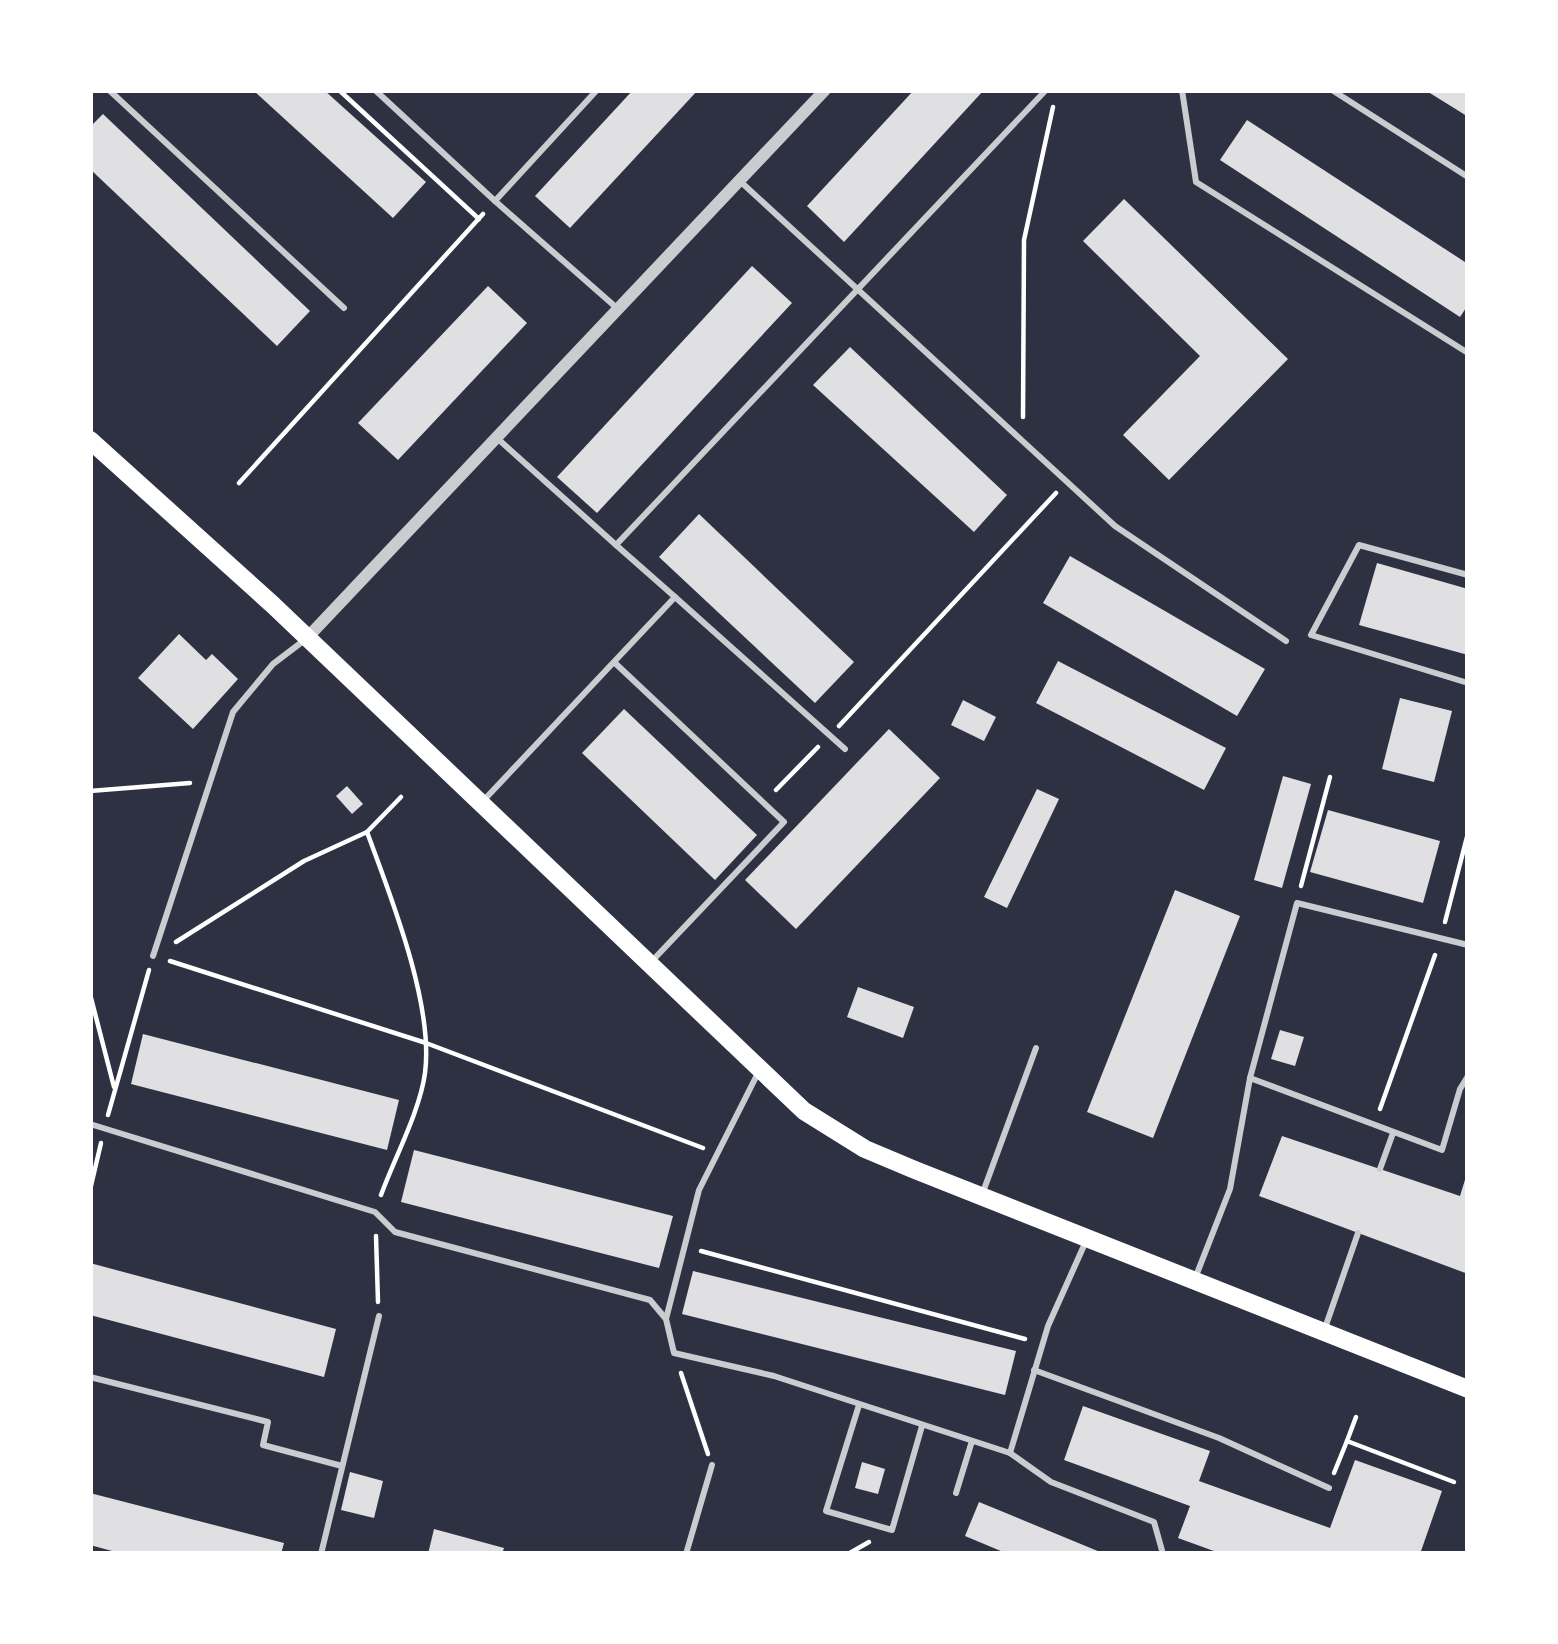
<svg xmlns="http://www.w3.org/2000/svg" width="1558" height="1644" font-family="'Playfair Display',serif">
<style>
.building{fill:#e0e0e3}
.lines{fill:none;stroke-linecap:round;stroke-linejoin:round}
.path{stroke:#fff;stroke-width:4.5}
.service{stroke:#caccd0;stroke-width:6}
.minor{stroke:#caccd0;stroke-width:12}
.secondary{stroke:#fff;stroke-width:18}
</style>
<rect width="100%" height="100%" fill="#2d3142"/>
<g class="building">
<polygon points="253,90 324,90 426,182 393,218"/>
<polygon points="633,90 698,90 570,228 535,196"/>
<polygon points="914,90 984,90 844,242 807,206"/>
<polygon points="1425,90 1468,90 1468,117 1462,113"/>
<polygon points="103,114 310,311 277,346 90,169 90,127"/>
<polygon points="1247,120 1468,264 1468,305 1460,317 1220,160"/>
<polygon points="1124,199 1288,359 1169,480 1123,435 1200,356 1083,241"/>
<polygon points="752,266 792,303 597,513 557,477"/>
<polygon points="488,286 527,323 398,460 358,423"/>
<polygon points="850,347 1007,495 974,532 813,385"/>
<polygon points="699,514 854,662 815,703 659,557"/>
<polygon points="1070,556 1265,669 1237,716 1043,603"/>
<polygon points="1377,563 1468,589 1468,655 1359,625"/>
<polygon points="179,634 206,660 212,654 238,679 193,729 138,678"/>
<polygon points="1058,661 1226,748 1204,790 1036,703"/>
<polygon points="1400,698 1452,711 1434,782 1382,769"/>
<polygon points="963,700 996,717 984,741 951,725"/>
<polygon points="624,709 757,835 715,880 582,753"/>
<polygon points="889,729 940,778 796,929 745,880"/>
<polygon points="1283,776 1311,784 1282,888 1254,880"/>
<polygon points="347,786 363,804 352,814 336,796"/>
<polygon points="1037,789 1059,799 1007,908 984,897"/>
<polygon points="1328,810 1440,841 1423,903 1310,872"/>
<polygon points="1175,890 1240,916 1153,1138 1087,1112"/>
<polygon points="858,987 914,1007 903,1038 847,1017"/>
<polygon points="1280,1030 1304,1037 1295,1066 1271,1059"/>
<polygon points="143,1034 399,1100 387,1150 131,1084"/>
<polygon points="1282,1136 1460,1196 1468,1170 1468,1274 1259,1196"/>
<polygon points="414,1150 673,1216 659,1268 401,1202"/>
<polygon points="90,1263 336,1329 324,1377 90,1315"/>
<polygon points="693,1271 1016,1351 1005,1395 682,1314"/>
<polygon points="1083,1406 1210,1451 1199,1481 1330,1528 1355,1460 1442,1491 1420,1554 1222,1554 1178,1538 1190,1506 1064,1460"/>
<polygon points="862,1462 885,1469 878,1494 855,1488"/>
<polygon points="350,1472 383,1481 374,1518 341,1510"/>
<polygon points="90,1493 284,1543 281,1554 123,1554 90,1545"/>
<polygon points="979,1502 1105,1554 1008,1554 965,1536"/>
<polygon points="434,1529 504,1548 502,1554 428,1554"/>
</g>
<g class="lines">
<g class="path">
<polyline points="339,90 479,219"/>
<polyline points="1023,417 1024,240 1053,107"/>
<polyline points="239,483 483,214"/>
<polyline points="839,726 1056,493"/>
<polyline points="776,790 818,747"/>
<polyline points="90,791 190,783"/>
<polyline points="367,832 401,797"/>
<polyline points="1301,886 1330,777"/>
<polyline points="1445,922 1468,833"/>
<path d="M176,942L304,861L367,832C391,897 434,1005 425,1073C420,1111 394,1159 381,1195"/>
<polyline points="170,961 426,1043 703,1148"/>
<polyline points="90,994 114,1087"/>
<polyline points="1380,1109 1435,955"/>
<polyline points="108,1115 149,970"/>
<polyline points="90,1190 101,1143"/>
<polyline points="376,1236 378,1302"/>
<polyline points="701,1251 1025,1339"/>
<polyline points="681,1373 708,1454"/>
<polyline points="1347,1441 1356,1417"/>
<polyline points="1334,1473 1347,1441 1454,1482"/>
<polyline points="848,1554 869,1542"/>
</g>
<g class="service">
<polyline points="109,90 344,308"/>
<polyline points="375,90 495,201"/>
<polyline points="597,90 495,201 618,309"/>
<polyline points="1182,90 1196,182 1468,353"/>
<polyline points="1332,90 1468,177"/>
<polyline points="742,183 1115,526 1286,641"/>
<polyline points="498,439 616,545"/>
<polyline points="1468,575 1359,545 1311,635 1468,683"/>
<polyline points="675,597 845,749"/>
<polyline points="615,663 784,822 653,960"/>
<polyline points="484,800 675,597 616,545 1046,90"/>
<polyline points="153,956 233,712 273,664 302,642"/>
<polyline points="1250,1078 1297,903 1468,945"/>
<polyline points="90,1124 375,1212 395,1232 650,1300 666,1319 674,1353 774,1376 1010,1453 1048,1326 1086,1241"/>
<polyline points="1380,1169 1393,1133"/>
<polyline points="983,1192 1036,1048"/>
<polyline points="1196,1276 1230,1189 1250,1078 1442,1150 1460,1089 1468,1076"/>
<polyline points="666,1319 699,1190 759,1071"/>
<polyline points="1325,1328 1358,1233"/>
<polyline points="1034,1370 1219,1438 1329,1488"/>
<polyline points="90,1377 268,1422 263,1445 342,1466"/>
<polyline points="859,1405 826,1511 892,1530 922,1426"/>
<polyline points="1010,1453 1051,1482 1154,1522 1163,1554"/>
<polyline points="956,1493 972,1441"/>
<polyline points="321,1554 379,1316"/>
<polyline points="686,1554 712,1465"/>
</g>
<polyline class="minor" points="307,638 825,90"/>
<polyline class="secondary" points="90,440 273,605 804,1111 865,1149 915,1170 1468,1389"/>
</g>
<rect width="1558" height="1644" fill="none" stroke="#ffffff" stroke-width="186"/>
</svg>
